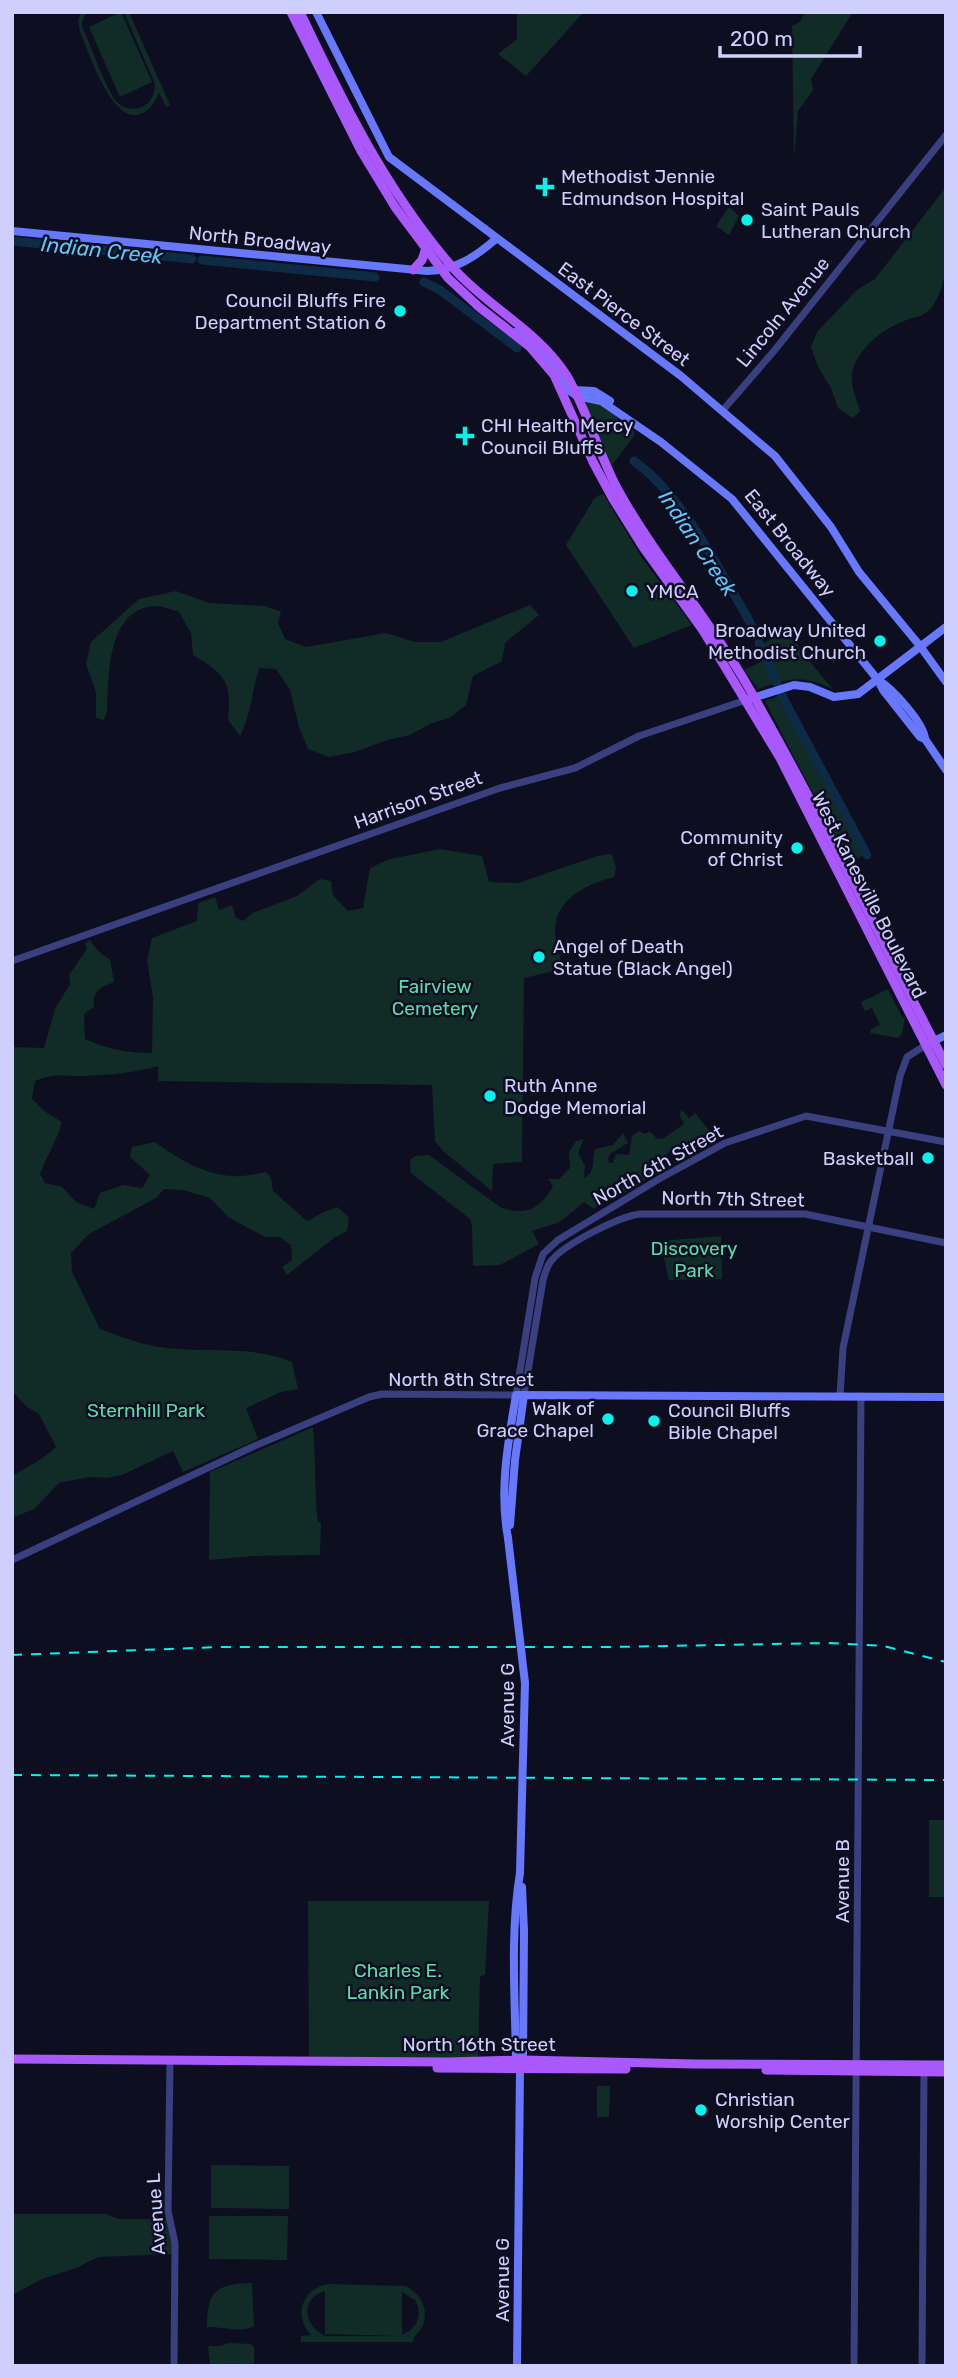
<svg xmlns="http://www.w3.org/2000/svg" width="958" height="2378" font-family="Rubik,sans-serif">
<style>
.green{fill:#112b26;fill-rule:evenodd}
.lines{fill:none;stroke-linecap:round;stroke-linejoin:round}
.river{stroke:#0d2b45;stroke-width:9}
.tertiary{stroke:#3a407f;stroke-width:7}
.secondary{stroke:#6878fc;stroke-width:8}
.primary{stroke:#a958fb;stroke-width:9}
.rail{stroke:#05f3eb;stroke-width:2;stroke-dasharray:10 9;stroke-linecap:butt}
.secondary-bridge{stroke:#6878fc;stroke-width:8}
.poi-dot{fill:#05f3eb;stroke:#0e0e21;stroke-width:2.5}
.labels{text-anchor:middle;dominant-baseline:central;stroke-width:5;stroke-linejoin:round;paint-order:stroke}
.poi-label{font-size:19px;fill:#cfcffe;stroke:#0e0e21;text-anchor:start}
.street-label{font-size:19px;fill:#cfcffe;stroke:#0e0e21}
.park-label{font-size:19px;fill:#5cdcab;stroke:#0e0e21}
.water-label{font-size:21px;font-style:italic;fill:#5fc8fb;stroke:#0e0e21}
</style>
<rect width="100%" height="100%" fill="#0e0e21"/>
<g class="green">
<path d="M81,12H86L82,22L83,29C91,46 106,89 116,101C122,108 133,111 142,107C151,103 155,94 155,84L124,12H129L170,105L166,107L159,93C154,104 149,113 136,115C110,118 89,52 80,32L78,21Z"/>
<polygon points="121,12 152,82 120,97 89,27"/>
<polygon points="517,12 584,12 526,76 498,54 517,39"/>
<polygon points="805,12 853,12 811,79 813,90 798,111 794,159 792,26 800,22"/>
<path d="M946,187C946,222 953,274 934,304C927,317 915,316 902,322C882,330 860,347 853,369C849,382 856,398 860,411L853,418L838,408L831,388L818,367L811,347L817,332L857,290L875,279Z"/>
<polygon points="729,207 739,216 729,235 716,226"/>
<polygon points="584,399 598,402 634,431 634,436 612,465 610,465 582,402"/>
<polygon points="601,494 604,495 642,558 692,625 634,648 566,545 594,499"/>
<path d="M176,591L209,603L265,606L281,612L278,623L285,639L306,647L386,633L415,642H441L530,605L539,615L505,643L502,661L473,676L466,705L451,717L430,724L410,735L387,740L355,752L329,757L308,749L299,727L290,690L276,669L259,668C252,691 251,715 240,736L228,720C232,682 226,675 193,655L191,633L179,612C172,610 160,605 153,606C106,611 109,677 107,711L104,720L96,718V692L86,664L91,642L139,599Z"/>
<path d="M787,631L798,644L799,649L833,689C799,674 791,678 758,689L744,670L763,661L758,646Z"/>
<polygon points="784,694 801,736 869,852 849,863 765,701"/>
<path d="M440,849L482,856L489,882L518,883L597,856L612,854L616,868L614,877C587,884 556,898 555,930C555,942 560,957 563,969L524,978L522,1162L493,1164L492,1191L443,1151L435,1141L432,1085L158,1081V1066C133,1073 110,1075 85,1076C62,1077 57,1072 35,1081L32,1099L47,1113L62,1122C57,1141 47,1155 40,1174L45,1183L62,1187L76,1202L94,1209L100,1193L123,1185L142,1188L150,1175L130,1157L132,1147L155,1142C178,1159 203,1174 232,1176C243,1177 256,1174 266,1172L271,1178L273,1191L307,1221L324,1212L337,1207L349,1217L347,1231L334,1238L287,1275L282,1267L292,1260L291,1245L279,1237H265L228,1217L210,1198L183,1190L164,1189L156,1198L89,1234L71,1253L72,1272L100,1329C122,1337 144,1346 168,1348C212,1353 250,1345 292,1362L298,1389L281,1392L246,1408L258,1439L183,1472L173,1451L122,1475L107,1478L89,1477L59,1483L34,1509L12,1518V1476C27,1467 44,1459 56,1447L39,1414L27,1407L12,1391V1047L44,1048L55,1009L70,984L69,975L87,949L85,943L90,940L98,951L110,960L114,982C100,987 92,991 94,1007L84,1014L85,1039C107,1049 127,1053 152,1053L153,997L147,961L152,938L197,921L198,903L215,897L219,910L232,905L236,918L243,921L253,913L297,896L320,879L331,881L333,895L348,911L363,908L370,868L390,859Z"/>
<polygon points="888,989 902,1017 905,1018 902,1034 898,1038 870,1033 871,1029 880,1025 872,1008 865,1011 861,1002"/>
<path d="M681,1109L689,1118L695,1113L712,1134C691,1142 663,1144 660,1171L619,1196L614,1192L594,1209L584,1202L560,1222L532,1231L539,1244L500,1265L473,1266L472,1226L470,1219L411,1173L410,1160L415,1156L429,1155L500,1207C526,1216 540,1210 553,1186L548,1179H559L570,1168L569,1152L576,1141L584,1139L578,1153L585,1166L584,1178C597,1171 591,1160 595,1149L613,1145L623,1133L628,1143L611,1153L608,1158L609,1163H613L616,1154L629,1155L632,1136L639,1131L645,1134L650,1131L657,1139L664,1138L684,1124L680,1116Z"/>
<polygon points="721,1236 722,1279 669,1280 660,1241"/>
<path d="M313,1427C316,1459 314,1490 318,1522H321L320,1555L254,1556L209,1560L210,1472Z"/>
<rect x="929" y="1820" width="17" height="77"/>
<polygon points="308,1901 489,1901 485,1975 480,1976 478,2061 309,2061"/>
<polygon points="597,2086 610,2086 609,2117 597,2117"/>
<polygon points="211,2165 289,2166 289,2209 211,2208"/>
<polygon points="12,2214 106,2214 118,2219 169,2219 175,2254 98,2257 76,2268 42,2279 12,2295"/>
<polygon points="209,2216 288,2216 287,2260 209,2259"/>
<path d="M252,2283L254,2326C241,2334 222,2326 207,2327C207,2290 217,2284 252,2283Z"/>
<path d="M328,2284L406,2286C421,2294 430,2310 422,2327C418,2334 414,2334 413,2342H301V2336L311,2335C293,2315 302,2289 328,2284ZM325,2291V2334L397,2336H326C304,2328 299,2298 325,2291ZM402,2292L415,2300C423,2315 418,2328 402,2335Z"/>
<polygon points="228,2343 251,2344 254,2347 254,2366 210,2366 208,2346 220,2346"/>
</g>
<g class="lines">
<g class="river">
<polyline points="12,241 192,259"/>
<polyline points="202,260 375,277"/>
<polyline points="424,282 440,290 517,348"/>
<path d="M634,461C675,491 703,540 728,584C737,600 747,615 754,631"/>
<polyline points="759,643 777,683"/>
<polyline points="782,696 867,855"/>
</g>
<g class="tertiary">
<polyline points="723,410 774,351 946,135"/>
<polyline points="12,961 500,788 575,768 639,736 746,700"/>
<path d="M524,1395L543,1280C545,1273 547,1265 552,1260C565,1244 620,1216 640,1214H805L946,1243"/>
<polyline points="840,1396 843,1348 900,1076 907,1057 926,1045"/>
<polyline points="12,1560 250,1448 369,1397 382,1394 516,1395 535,1278 543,1254 558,1240 659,1179 725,1143 806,1116 946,1142"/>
<polyline points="170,2060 168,2211 175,2243 174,2366"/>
<polyline points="854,2366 861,1396"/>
<polyline points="922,2366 924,2069"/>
</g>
<g class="secondary">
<polyline points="316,12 389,157 681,376 775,456 831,527 859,572 920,646 946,682"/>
<path d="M12,231L427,271C456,270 475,257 496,239"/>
<polyline points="516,332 531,341 542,353 568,390 577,396 601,401 661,442 732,499 878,680 883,690 920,737 925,739"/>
<polyline points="574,390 594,391 610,401"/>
<path d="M878,680C892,688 924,723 925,739L946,770"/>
<polyline points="749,699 794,685 810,687 834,697 858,694 946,627"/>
<polyline points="928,1044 946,1035"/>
<polyline points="510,1525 515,1460 524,1395"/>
<path d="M508,1538C499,1490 508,1443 516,1395L946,1397"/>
<polyline points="520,2066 523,2060 524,1931 522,1887"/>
<path d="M517,2366L520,2068L516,2060C515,1998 510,1933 520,1873"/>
</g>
<g class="primary">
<polyline points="291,12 361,151 395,207 448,278 479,307 530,347 554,375 593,462 613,499 643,547 702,629 780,758 946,1085"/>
<path d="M300,12C343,103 388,193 454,269C489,308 539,331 567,376C588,412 598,453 618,490C656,558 707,616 746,683C818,808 880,937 946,1065"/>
<polyline points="413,270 422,260 426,248"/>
<polyline points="12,2059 449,2062 523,2060 694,2064 946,2065"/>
<polyline points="437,2068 626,2069"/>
<polyline points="766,2070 946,2072"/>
</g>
<g class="rail">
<polyline points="12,1655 219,1647 612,1647 828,1643 884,1646 946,1662"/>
<polyline points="12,1775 946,1780"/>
</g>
<polyline class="secondary-bridge" points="508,1538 525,1683 520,1873"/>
</g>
<g class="poi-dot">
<path d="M541.5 176.5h7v7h7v7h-7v7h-7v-7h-7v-7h7z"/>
<circle cx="747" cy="220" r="7"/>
<circle cx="400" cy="311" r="7"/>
<path d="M461.5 425.5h7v7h7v7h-7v7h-7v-7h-7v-7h7z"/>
<circle cx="632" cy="591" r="7"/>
<circle cx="880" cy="641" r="7"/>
<circle cx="797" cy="848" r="7"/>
<circle cx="539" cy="957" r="7"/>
<circle cx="490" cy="1096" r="7"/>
<circle cx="928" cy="1158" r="7"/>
<circle cx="608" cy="1419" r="7"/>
<circle cx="654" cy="1421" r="7"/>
<circle cx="701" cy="2110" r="7"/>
</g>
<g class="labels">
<g class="poi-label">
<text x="561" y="176">Methodist Jennie<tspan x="561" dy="22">Edmundson Hospital</tspan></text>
<text x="761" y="209">Saint Pauls<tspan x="761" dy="22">Lutheran Church</tspan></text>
<text x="386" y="300" text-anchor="end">Council Bluffs Fire<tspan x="386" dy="22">Department Station 6</tspan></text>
<text x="481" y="425">CHI Health Mercy<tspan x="481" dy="22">Council Bluffs</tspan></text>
<text x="646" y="591">YMCA</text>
<text x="866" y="630" text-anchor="end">Broadway United<tspan x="866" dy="22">Methodist Church</tspan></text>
<text x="783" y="837" text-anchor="end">Community<tspan x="783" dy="22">of Christ</tspan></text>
<text x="553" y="946">Angel of Death<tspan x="553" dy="22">Statue (Black Angel)</tspan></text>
<text x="504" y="1085">Ruth Anne<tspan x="504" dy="22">Dodge Memorial</tspan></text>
<text x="914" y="1158" text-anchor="end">Basketball</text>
<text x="594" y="1408" text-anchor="end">Walk of<tspan x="594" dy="22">Grace Chapel</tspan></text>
<text x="668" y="1410">Council Bluffs<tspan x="668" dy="22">Bible Chapel</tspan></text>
<text x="715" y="2099">Christian<tspan x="715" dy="22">Worship Center</tspan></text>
</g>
<g class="street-label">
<text transform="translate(260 240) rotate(6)">North Broadway</text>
<text transform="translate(783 312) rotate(-51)">Lincoln Avenue</text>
<text transform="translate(624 314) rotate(37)">East Pierce Street</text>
<text transform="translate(790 543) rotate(51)">East Broadway</text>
<text transform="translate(418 800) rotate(-20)">Harrison Street</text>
<text transform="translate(869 895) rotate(63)">West Kanesville Boulevard</text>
<text transform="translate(658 1165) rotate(-29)">North 6th Street</text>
<text transform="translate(733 1199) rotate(1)">North 7th Street</text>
<text x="461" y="1379">North 8th Street</text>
<text transform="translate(507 1705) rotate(-90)">Avenue G</text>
<text transform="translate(842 1881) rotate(-90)">Avenue B</text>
<text x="479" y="2044">North 16th Street</text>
<text transform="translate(156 2214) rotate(-94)">Avenue L</text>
<text transform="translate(502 2280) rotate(-90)">Avenue G</text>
</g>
<g class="park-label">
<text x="435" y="986">Fairview<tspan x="435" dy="22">Cemetery</tspan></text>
<text x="694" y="1248">Discovery<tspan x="694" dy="22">Park</tspan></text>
<text x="146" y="1410">Sternhill Park</text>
<text x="398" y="1970">Charles E.<tspan x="398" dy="22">Lankin Park</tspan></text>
</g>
<g class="water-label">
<text transform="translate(102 250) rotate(6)">Indian Creek</text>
<text transform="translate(698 543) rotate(56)">Indian Creek</text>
</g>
</g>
<rect width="958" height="2378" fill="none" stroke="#cfcffe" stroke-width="28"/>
<path d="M720 46v10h140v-10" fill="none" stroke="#cfcffe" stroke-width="3.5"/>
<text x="730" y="46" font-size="21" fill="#cfcffe" stroke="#0e0e21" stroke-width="5" paint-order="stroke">200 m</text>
</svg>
